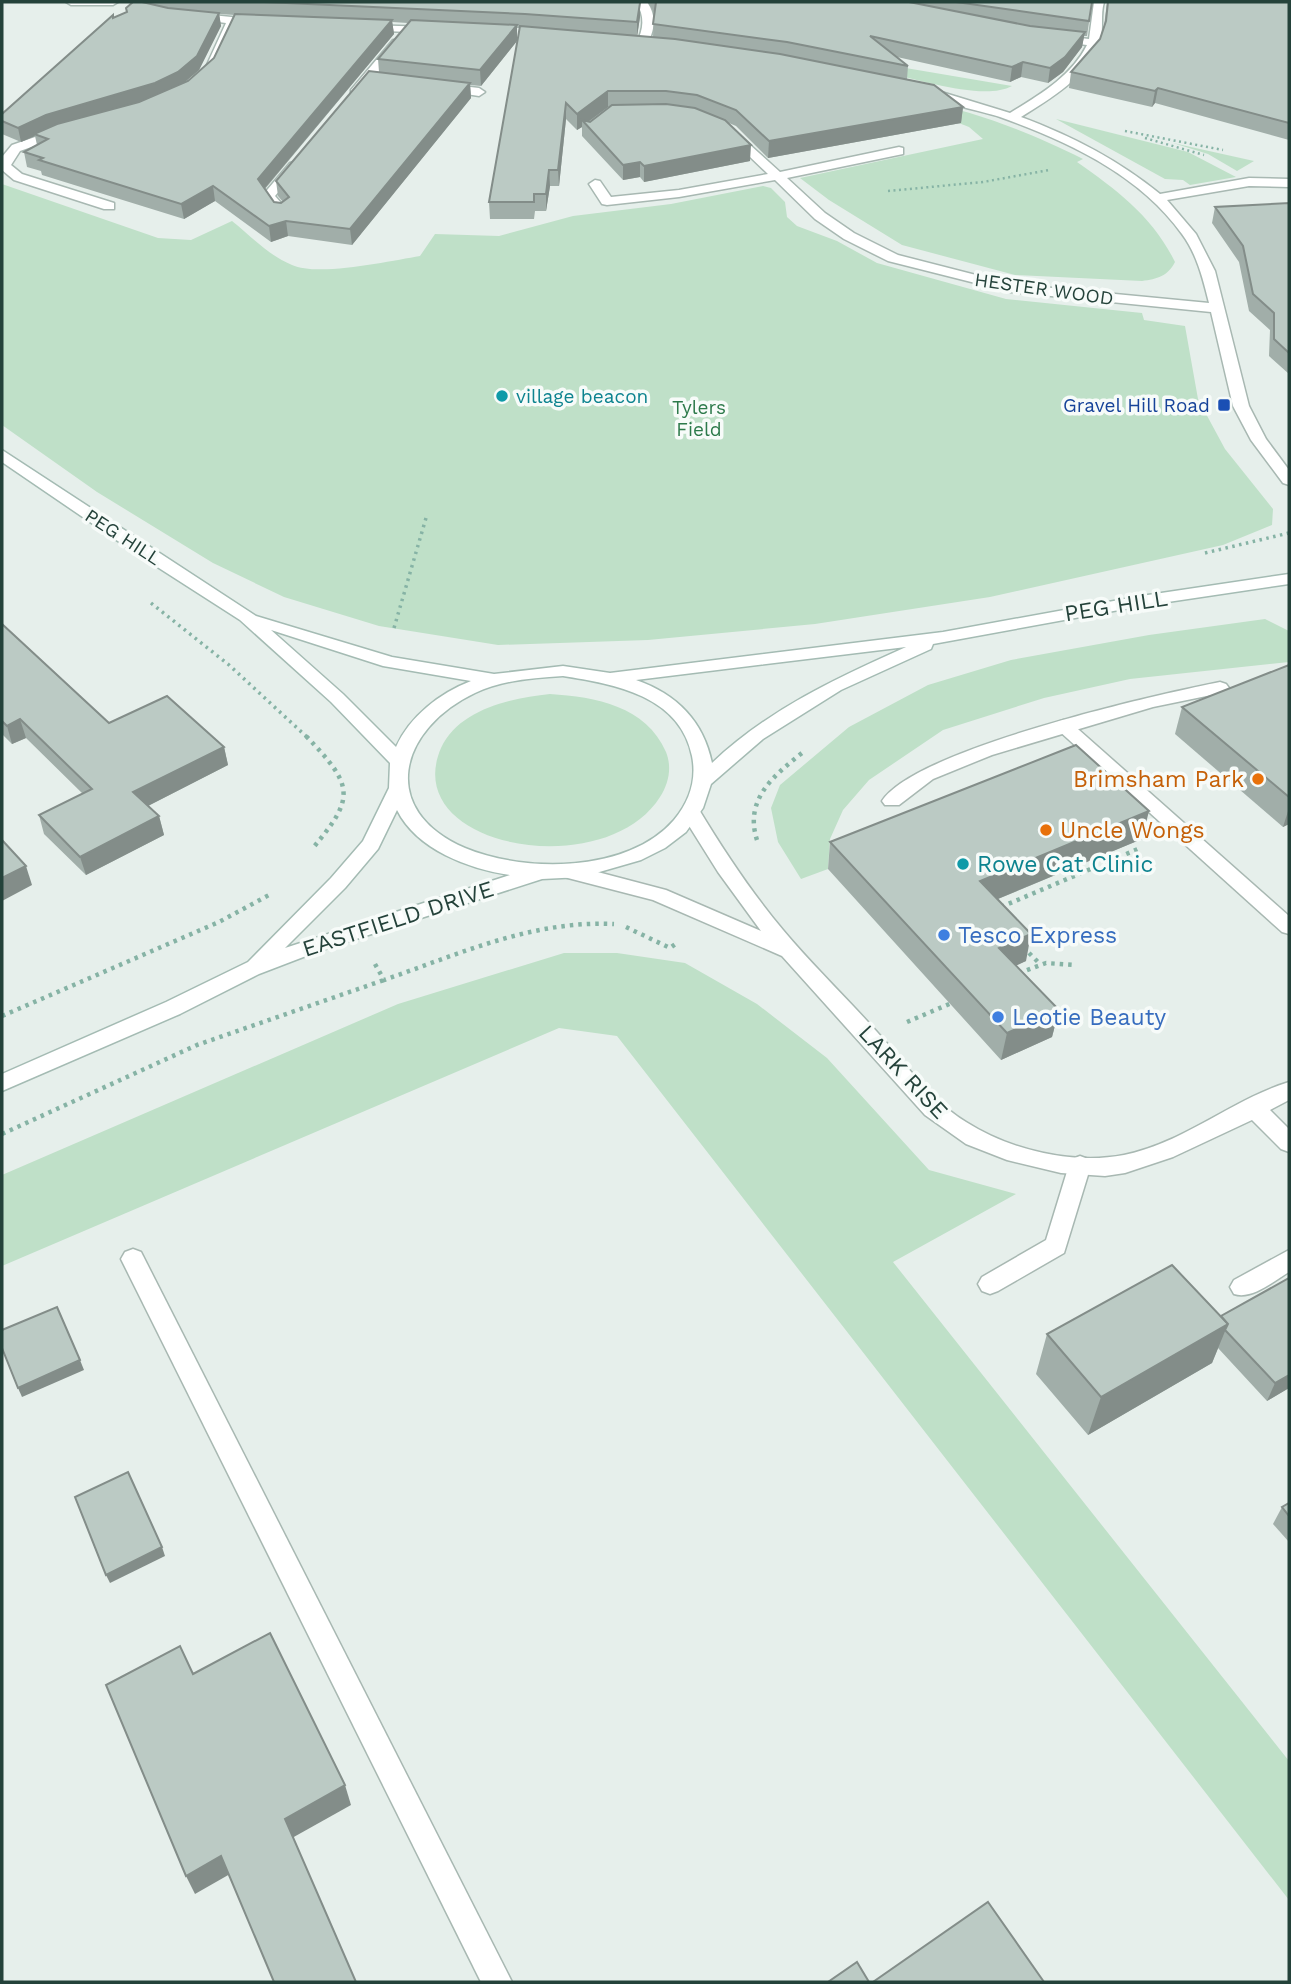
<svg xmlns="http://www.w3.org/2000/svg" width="1291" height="1984" font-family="'Work Sans',sans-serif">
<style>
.green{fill:#bfe0c8}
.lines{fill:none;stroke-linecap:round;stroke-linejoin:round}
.lane-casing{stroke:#a8b8b2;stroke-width:3}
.street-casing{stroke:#a8b8b2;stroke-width:3}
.secondary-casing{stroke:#a4bbb3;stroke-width:3}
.path-far2{stroke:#86b3a5;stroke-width:2.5;stroke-dasharray:2 3.5;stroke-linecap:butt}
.path-far1{stroke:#86b3a5;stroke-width:3.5;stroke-dasharray:2.5 4.5;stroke-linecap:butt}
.path{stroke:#86b3a5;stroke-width:4.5;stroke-dasharray:3.5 5;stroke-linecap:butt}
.lane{fill:#fff;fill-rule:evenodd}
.street{fill:#fff;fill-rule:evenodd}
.secondary{fill:#fff;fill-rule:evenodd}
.wall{fill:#a1aea9;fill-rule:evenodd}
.shaded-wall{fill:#838d89}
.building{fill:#bbcac4;stroke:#838d89;stroke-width:2}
.culture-dot{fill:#0f9aa8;stroke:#f7fbf9;stroke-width:2.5}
.transit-dot{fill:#1a4fb4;stroke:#f7fbf9;stroke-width:2.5}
.food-dot{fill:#e8710a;stroke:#f7fbf9;stroke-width:2.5}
.shop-dot{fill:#3f7fe0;stroke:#f7fbf9;stroke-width:2.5}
.labels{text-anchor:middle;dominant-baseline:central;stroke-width:7;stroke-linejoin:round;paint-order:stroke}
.far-street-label{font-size:19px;fill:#24423a;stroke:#f7fbf9}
.far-culture-label{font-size:19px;fill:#0d838f;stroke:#f7fbf9;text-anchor:start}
.far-transit-label{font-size:19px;fill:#164399;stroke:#f7fbf9;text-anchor:end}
.far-park-label{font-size:19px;fill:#2d7a4b;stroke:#f7fbf9}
.street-label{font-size:23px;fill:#24423a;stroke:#f7fbf9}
.food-label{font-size:23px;fill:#c56008;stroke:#f7fbf9;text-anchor:end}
.culture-label{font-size:23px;fill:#0d838f;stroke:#f7fbf9;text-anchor:start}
.shop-label{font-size:23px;fill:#366cbe;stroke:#f7fbf9;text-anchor:start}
</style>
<rect width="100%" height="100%" fill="#e6efeb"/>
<g class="green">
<path d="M888,65L1012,86C985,101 921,80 891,74Z"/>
<path d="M915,99C979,113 1024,130 1083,159L1077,162C1117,190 1153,217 1175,262C1168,276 1157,279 1142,281L1015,275L902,245L829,200L800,178L983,139L969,127L905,102Z"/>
<polygon points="1056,119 1188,152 1236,177 1190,185 1183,180 1165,179"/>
<polygon points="1173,143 1254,161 1237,171 1208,154"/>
<path d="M2,184L158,238L191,240L232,221C252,237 268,255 292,265C318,277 390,261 420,256L435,234L499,236L573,216L671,204L763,186L771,188L785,202L787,217L797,226L837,241L877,263L1006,299L1142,313L1144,320L1185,326L1198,399L1225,449L1273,509L1272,525L1223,545L990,597L815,624L648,640L498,645L379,626L284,597L213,563L97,492L2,425Z"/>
<polygon points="1265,619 1289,631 1289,662 1130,679 1044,698 943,730 869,780 843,810 830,839 828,869 801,879 778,842 771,808 780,785 849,727 928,685 1011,660 1149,635"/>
<path d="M550,694C596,697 646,706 666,752C672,767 669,783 660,797C605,884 398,848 441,748C459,709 512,698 550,694Z"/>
<polygon points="564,953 617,953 685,963 757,1004 827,1058 929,1170 1016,1194 893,1262 1289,1761 1289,1900 617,1036 559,1028 2,1266 2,1175 398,1004"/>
</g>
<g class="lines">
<defs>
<g id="lane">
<polygon points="444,84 479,88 485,92 479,96 440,90 438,88"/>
<path d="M1220,682L1226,684L1229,688L1226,692L1153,707L992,755L933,779L899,805H885L882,801C916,749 1155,695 1220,682Z"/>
<polygon points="1080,1156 1088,1159 1091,1165 1064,1253 998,1291 990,1294 982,1291 978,1284 982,1277 1046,1240 1069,1165 1072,1159"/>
<polygon points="133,1249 141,1252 512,1982 481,1982 121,1259 125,1252"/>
<path d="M1289,1250V1272C1274,1281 1252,1300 1234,1294L1230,1287L1234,1280Z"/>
</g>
<g id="street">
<polygon points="66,2 118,2 113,5 71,5"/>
<path d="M636,2H647C657,16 655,31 646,46L642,47L636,44C644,29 645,16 636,2Z"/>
<path d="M1094,2H1104C1100,15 1104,28 1100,41C1089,76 1050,99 1021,117C1072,136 1117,159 1160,194L1249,178L1289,179V187L1249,186L1167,200L1196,234L1215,271L1249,406L1266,439L1289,470V485L1283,483L1251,440L1233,406L1211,312L1011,292L888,261L844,239L815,219L775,180L679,197L607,205L602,204L589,184L595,180L600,181L611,197L679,190L768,174L726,134L724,131L730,127L780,172L899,147L903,148V154L787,178L825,213L854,233L898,255L1011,284L1209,303C1203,279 1197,254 1182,234C1139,174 1067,141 1000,117C981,111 932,101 919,91L925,87L1010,113C1039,95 1071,77 1087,45L1054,41L1048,38L1054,35L1089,39Z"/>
<polygon points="192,13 261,20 267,23 261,26 237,24 217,69 211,72 205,69 226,23 188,18 186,16"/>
<polygon points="366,25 432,27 438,30 432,33 362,30 362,26"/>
<polygon points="393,40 403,42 359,96 351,96 351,90"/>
<polygon points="64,127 70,131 68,134 20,151 11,165 22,174 114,203 114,209 104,209 14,180 2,170 2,157 12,145"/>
<polygon points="294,162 300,166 275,196 289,212 282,216 277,215 262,196 290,163"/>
<polygon points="1064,720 1070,722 1289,916 1289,934 1282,932 1058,730 1055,726 1058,722"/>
<path d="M691,807L698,808C724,851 751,892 783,930C813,966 846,997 877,1032C905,1063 930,1100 966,1122C1010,1150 1073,1165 1124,1155C1184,1143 1233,1099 1289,1082V1100L1270,1110L1289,1129V1152L1281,1149L1252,1120L1173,1157L1125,1173L1105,1176L1061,1173L1007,1160L966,1144L925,1115L782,956L653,900L564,877L561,872L564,867L571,865L666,890L761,931L718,872L681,813L684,808Z"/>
</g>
<path id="secondary" d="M2,450L256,616L392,657L494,674L563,666L610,673L943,632L1141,596L1289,574V584L1141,606L933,644L931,649L841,690L763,739L711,784L703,808L686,832L665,848L641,860L582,877L542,879L319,951L259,974L180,1014L2,1091V1074L166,1002L248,962L331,878L363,841L389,788L390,763L331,702L240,620L134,552L2,462ZM271,630L383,666L471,681C440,693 410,716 396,747L343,694ZM906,647C836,678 768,710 712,763C703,720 676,694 636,680ZM563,676C615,684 680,696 692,756C697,780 689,802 674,820C628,873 525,873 465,848C377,810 399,729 475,693C502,680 533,678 563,676ZM397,810C417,850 469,869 510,875L285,948L345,888L378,849Z"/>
</defs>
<use href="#lane" class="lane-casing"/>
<use href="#street" class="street-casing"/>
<use href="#secondary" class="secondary-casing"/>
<g class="path-far2">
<polyline points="1125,131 1223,150"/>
<polyline points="1145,138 1204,155"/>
<polyline points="888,191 983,182 1049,170"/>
</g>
<g class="path-far1">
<polyline points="1205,553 1289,533"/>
<polyline points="151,603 229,665 308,738"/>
<polyline points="394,628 426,518"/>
</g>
<g class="path">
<path d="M306,736C354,786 356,797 312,849"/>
<path d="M757,840C744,800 773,776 802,753"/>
<polyline points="1001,907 1138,849"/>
<polyline points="626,927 670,948 677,943"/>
<polyline points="1023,947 1040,964"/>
<path d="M375,964L384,980C459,954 533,920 614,924"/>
<polyline points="1019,973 1046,963 1074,965"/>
<polyline points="2,1016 219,922 269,895"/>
<polyline points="907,1022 954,1002"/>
<polyline points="2,1134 197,1045 384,980"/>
</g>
<use href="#lane" class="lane"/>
<use href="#street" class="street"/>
<use href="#secondary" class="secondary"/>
</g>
<g class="wall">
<path d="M149,2H640V17L637,36L653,37L654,13L648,2H1092L1087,36H1084L1082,47L1063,72L1048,83L1021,77L1010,82L897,57L908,66L907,79L963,107L961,123L768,158L736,126L729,123L750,161L644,182L640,177L623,180L582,136V127L577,130L566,119L559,186H550L546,211H535L534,219H490L489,202L520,28H517V41L481,86L470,85L471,98L352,245L288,236L271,242L215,201L184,219L42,175L41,171L27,167L24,152L37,145L35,136L21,142L2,134V114L113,18L150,3ZM219,14L235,15L214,58L188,81L184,83L199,70L221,26ZM392,22L408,23L378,59L379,72L276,181L278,196L283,202L281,203L274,202L265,189L394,34ZM608,107H609L590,122H589Z"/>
<polygon points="1107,2 1289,2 1289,140 1155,103 1152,107 1069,88 1071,72 1100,39 1104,26"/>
<polygon points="1289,203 1289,374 1269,356 1270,330 1249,311 1239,262 1212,223 1215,207"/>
<polygon points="2,624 109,723 224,747 228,765 148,806 159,816 164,835 86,875 44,834 39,815 83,794 26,738 12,744 2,734"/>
<polygon points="1289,665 1289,824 1283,827 1175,734 1182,707"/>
<polygon points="1142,839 998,899 1026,961 1016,965 1059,1010 1052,1037 1001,1060 828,869 830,842"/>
<polygon points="1221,1316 1289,1388 1267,1401 1218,1348 1212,1363 1088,1435 1036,1374 1047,1334"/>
<polygon points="1289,1503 1289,1542 1273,1524 1282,1507"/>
</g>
<g class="shaded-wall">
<polygon points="640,3 640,17 637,37 637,22"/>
<polygon points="219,13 221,26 199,70 180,86 158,97 34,134 35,136 21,142 18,128 46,115"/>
<polygon points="392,20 394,34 260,194 258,179"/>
<polygon points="517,25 517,41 481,86 480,70"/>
<polygon points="1085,32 1082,47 1063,72 1048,83 1050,68"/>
<polygon points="1023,62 1021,77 1010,82 1012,67"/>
<polygon points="470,83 471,98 352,245 350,229"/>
<polygon points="1158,88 1155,103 1152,107 1155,91"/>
<polygon points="608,91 608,107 585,124 582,120 582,127 577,130 577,114"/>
<polygon points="566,103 566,119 559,186 558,170"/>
<polygon points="963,107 961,123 768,158 769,141"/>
<polygon points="751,145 750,161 644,182 644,166"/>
<polygon points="640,162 640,177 623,180 623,165"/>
<polygon points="549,170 550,186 546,211 546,194"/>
<polygon points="213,186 215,201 184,219 181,204"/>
<polygon points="286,221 288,236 271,242 269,226"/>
<polygon points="20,719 26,738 12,744 7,726"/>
<polygon points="224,747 228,765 138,811 133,792"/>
<polygon points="1289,808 1289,824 1283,827"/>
<polygon points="1149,811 1142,839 976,908 980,881"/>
<polygon points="159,816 164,835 86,875 80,857"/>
<polygon points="26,866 32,885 2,901 2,878"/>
<polygon points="1031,934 1026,961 994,976 999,948"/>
<polygon points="1059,1010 1052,1037 1001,1060 1007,1033"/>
<polygon points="1228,1324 1212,1363 1088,1435 1101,1397"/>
<polygon points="80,1360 84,1370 22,1397 18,1388"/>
<polygon points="1289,1375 1289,1388 1267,1401 1275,1383"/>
<polygon points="162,1547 165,1556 110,1583 106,1575"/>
<polygon points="345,1785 351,1805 292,1838 285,1819"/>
<polygon points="221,1856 230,1874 195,1894 186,1876"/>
</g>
<g class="building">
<polygon points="133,2 142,2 168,8 219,13 197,56 178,72 155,83 46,115 18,128 2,121 2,114 113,15 113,18 127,12 126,8"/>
<polygon points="264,2 640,2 640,3 637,22 525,14"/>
<polygon points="656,2 909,2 1030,26 1085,32 1065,57 1050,68 1023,62 1012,67 870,36 908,66 787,42 653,24"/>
<polygon points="956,2 1092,2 1089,21"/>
<polygon points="1108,2 1289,2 1289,123 1158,88 1155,91 1071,72 1100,39 1106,21"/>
<polygon points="235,14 392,20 258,179 274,202 281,203 289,197 276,181 369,71 470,83 350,229 286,221 269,226 213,186 181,204 39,160 43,158 24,152 48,139 34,134 57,124 139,102 188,81 214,58"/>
<polygon points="411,20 517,25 480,70 378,59"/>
<polygon points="520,26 675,39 780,54 934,85 963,107 769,141 736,110 697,95 666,91 608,91 577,114 566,103 558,170 549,170 546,194 534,194 534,202 489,202"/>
<polygon points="666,104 695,108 725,120 751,145 644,166 640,162 623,165 582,120 590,122 612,105"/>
<polygon points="1289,203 1289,353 1274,339 1274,313 1253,294 1243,246 1215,207"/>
<polygon points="2,624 109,723 167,696 224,747 133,792 159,816 80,857 39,815 92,789 20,719 7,726 2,721"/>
<polygon points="1289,665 1289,797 1182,707"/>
<polygon points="1076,745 1149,811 980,881 1031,934 999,948 1059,1010 1007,1033 830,842"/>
<polygon points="2,840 26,866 2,878"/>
<polygon points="1172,1265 1228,1324 1101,1397 1047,1334"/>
<polygon points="1289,1278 1289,1375 1275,1383 1225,1330 1228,1324 1221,1316"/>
<polygon points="57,1307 80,1360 18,1388 2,1348 2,1330"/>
<polygon points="128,1472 162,1547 106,1575 75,1497"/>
<polygon points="1289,1503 1289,1516 1282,1507"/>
<polygon points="270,1633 345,1785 285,1819 356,1982 274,1982 221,1856 186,1876 106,1685 180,1646 193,1674"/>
<polygon points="988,1902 1044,1982 873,1982"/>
<polygon points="857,1962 869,1982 828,1982"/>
</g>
<g class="culture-dot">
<circle cx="502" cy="396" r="7"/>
<circle cx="963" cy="864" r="7"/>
</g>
<rect class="transit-dot" x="1217" y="398" width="14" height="14" rx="3.5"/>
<g class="food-dot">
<circle cx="1258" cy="779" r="7"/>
<circle cx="1046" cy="830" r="7"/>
</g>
<g class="shop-dot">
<circle cx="944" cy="935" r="7"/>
<circle cx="998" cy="1017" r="7"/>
</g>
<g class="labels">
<g class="far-street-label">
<text transform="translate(1044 289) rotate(8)">HESTER WOOD</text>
<text transform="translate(123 537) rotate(33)">PEG HILL</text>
</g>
<g class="far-culture-label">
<text x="516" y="396">village beacon</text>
</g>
<g class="far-transit-label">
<text x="1210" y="405">Gravel Hill Road</text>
</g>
<g class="far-park-label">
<text x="699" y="407">Tylers<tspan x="699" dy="22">Field</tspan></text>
</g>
<g class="street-label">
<text transform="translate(1116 606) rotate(-9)">PEG HILL</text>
<text transform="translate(398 919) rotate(-18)">EASTFIELD DRIVE</text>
<text transform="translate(903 1072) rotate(47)">LARK RISE</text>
</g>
<g class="food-label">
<text x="1244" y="779">Brimsham Park</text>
<text x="1060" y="830" text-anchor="start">Uncle Wongs</text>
</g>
<g class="culture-label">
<text x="977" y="864">Rowe Cat Clinic</text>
</g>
<g class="shop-label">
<text x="958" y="935">Tesco Express</text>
<text x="1012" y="1017">Leotie Beauty</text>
</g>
</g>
<rect width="1291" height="1984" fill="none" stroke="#24423a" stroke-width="7"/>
</svg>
